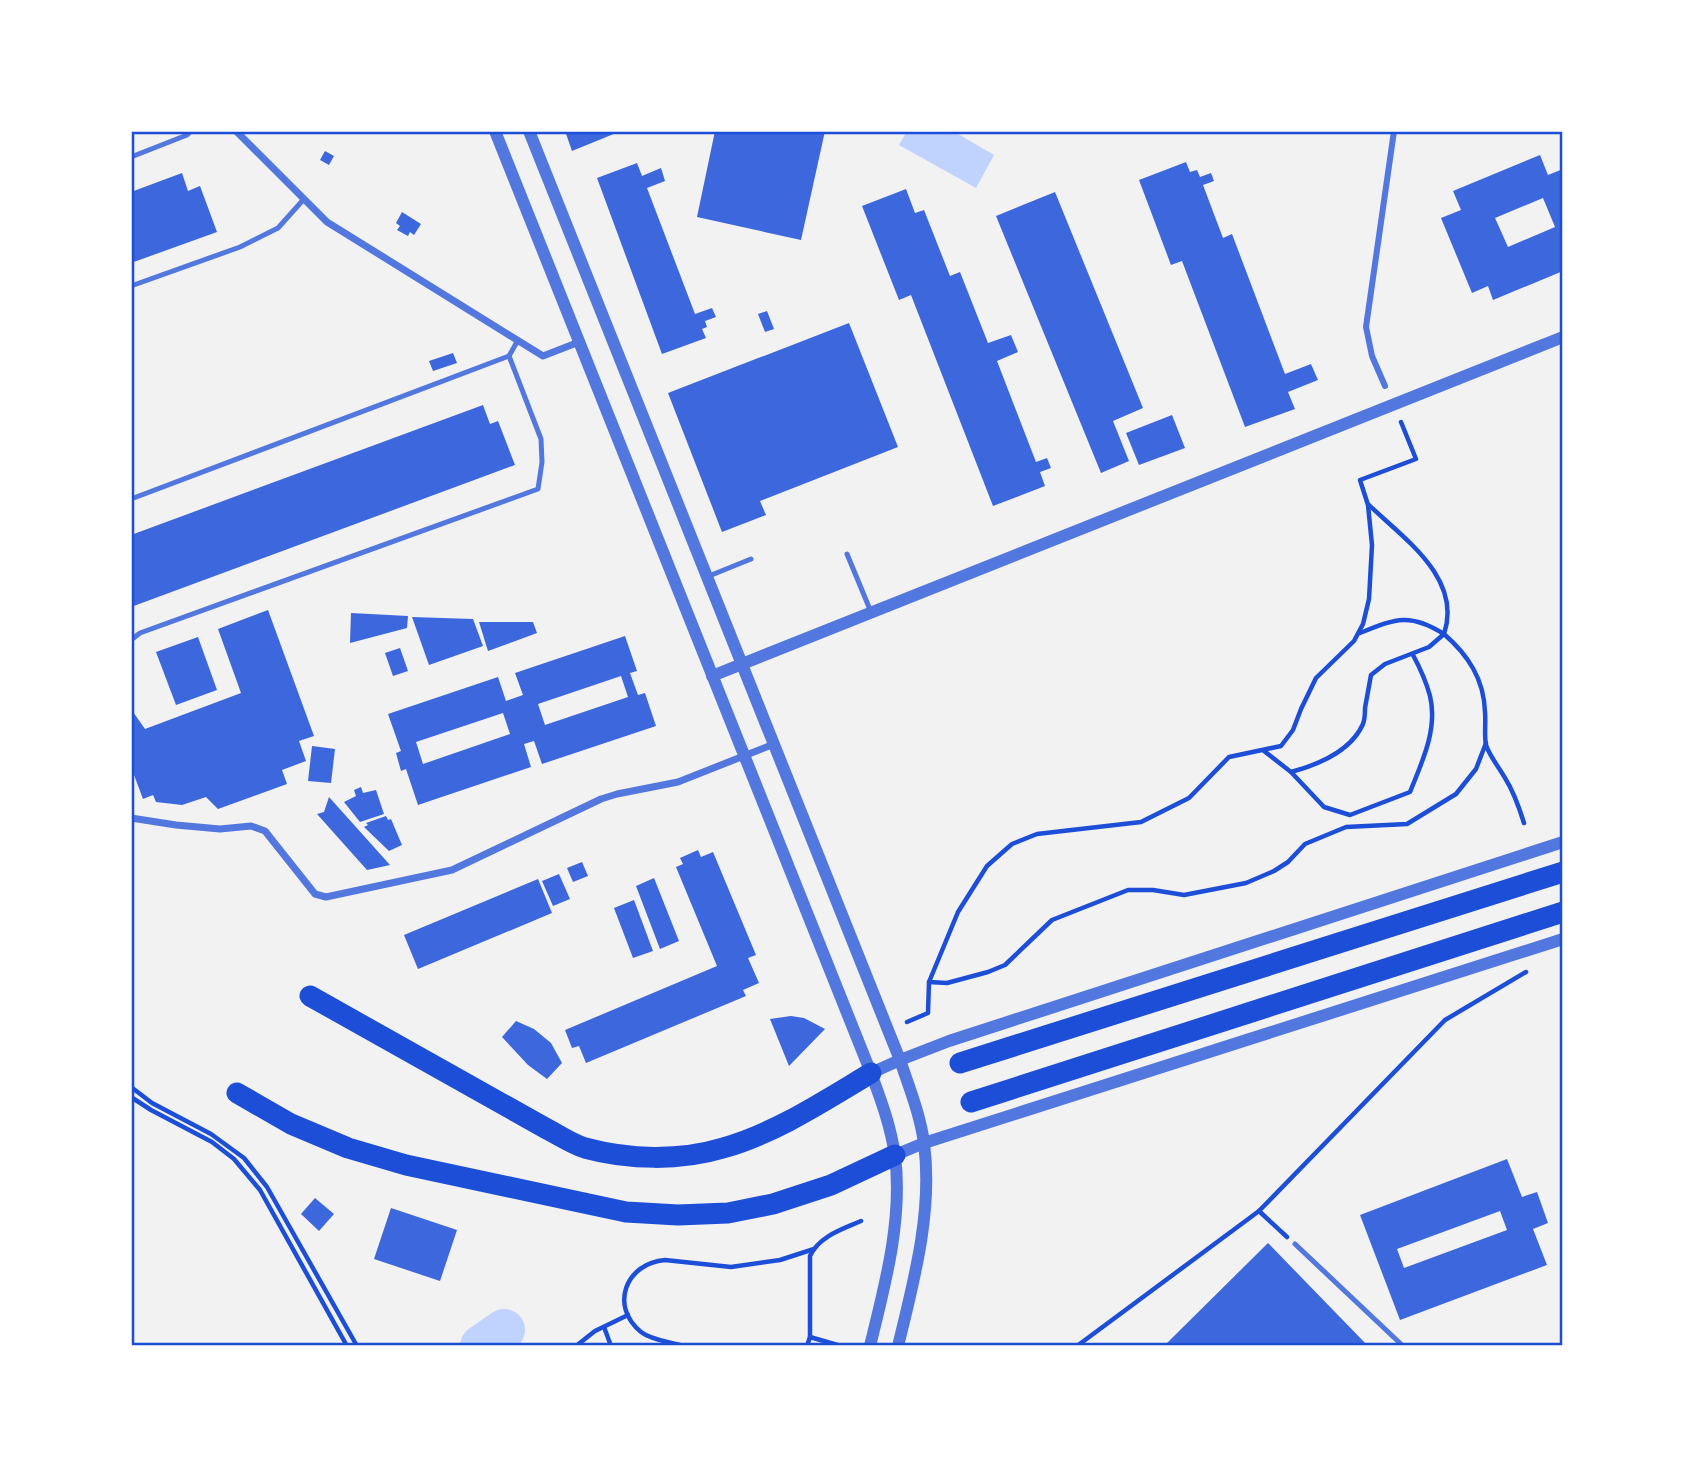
<svg xmlns="http://www.w3.org/2000/svg" width="1694" height="1477" font-family="Inter,sans-serif">
<style>
.water{fill:#bfd3fe}
.lines{fill:none;stroke-linecap:round;stroke-linejoin:round}
.river{stroke:#bfd3fe;stroke-width:42}
.building{fill:#3d67dc;fill-rule:evenodd}
.path{stroke:#1d4ed8;stroke-width:4.5}
.service{stroke:#5277de;stroke-width:5}
.pedestrian{stroke:#5277de;stroke-width:6}
.minor{stroke:#5277de;stroke-width:7}
.tertiary{stroke:#5277de;stroke-width:12}
.motorway{stroke:#1d4ed8;stroke-width:21}
.neatline{fill:none;stroke:#1d4ed8;stroke-width:2.5}
</style>
<rect width="100%" height="100%" fill="#f2f2f2"/>
<polygon class="water" points="907,131 953,131 994,155 976,188 899,145"/>
<g class="lines">
<polyline class="river" points="481,1346 504,1330"/>
</g>
<g class="building">
<polygon points="565,131 621,131 572,151"/>
<polygon points="715,131 825,131 801,240 697,217"/>
<polygon points="325,151 334,156 329,165 320,160"/>
<path d="M1540,155L1548,175L1563,169V271L1493,300L1488,286L1472,293L1441,218L1461,210L1453,191ZM1543,198L1555,227L1508,247L1495,218Z"/>
<polygon points="1186,162 1190,172 1197,170 1200,177 1211,173 1214,181 1203,185 1223,238 1232,234 1285,374 1311,364 1318,380 1288,392 1295,409 1245,427 1182,261 1171,265 1139,180"/>
<polygon points="637,163 642,176 661,168 665,181 647,188 695,314 712,308 716,317 705,321 707,327 702,329 706,338 662,354 597,178"/>
<polygon points="182,173 188,191 200,186 217,232 131,263 131,192"/>
<polygon points="906,189 915,213 924,210 950,276 960,272 988,343 1011,335 1018,352 997,361 1036,462 1047,458 1051,468 1040,472 1045,486 993,506 911,295 899,300 862,206"/>
<polygon points="1055,192 1143,408 1113,421 1129,461 1101,473 996,216"/>
<polygon points="402,212 421,224 414,235 410,232 408,236 397,230 400,226 396,223"/>
<polygon points="767,311 774,329 765,332 758,314"/>
<polygon points="849,323 898,447 760,501 766,515 722,532 668,393"/>
<polygon points="453,353 457,363 433,371 429,361"/>
<polygon points="483,405 490,424 498,421 515,465 131,607 131,535"/>
<polygon points="1172,415 1185,448 1139,465 1126,433"/>
<polygon points="268,610 314,736 299,741 306,761 282,770 287,784 218,809 206,797 182,805 156,802 153,795 143,799 131,767 131,709 145,729 241,693 218,629"/>
<polygon points="351,613 408,616 407,628 350,643"/>
<polygon points="412,617 473,619 483,646 429,665"/>
<polygon points="479,622 533,622 537,633 488,651"/>
<path d="M625,636L637,671L630,673L638,695L645,693L656,726L542,764L534,741L524,744L531,767L418,805L406,769L401,771L396,753L401,751L388,714L498,677L506,701L523,695L515,673ZM621,676L628,697L545,725L538,704ZM503,713L510,734L423,764L416,742Z"/>
<polygon points="198,637 217,690 176,705 156,652"/>
<polygon points="400,648 408,671 393,676 385,653"/>
<polygon points="312,746 335,749 331,783 308,781"/>
<polygon points="361,787 363,793 376,790 384,814 360,822 344,802 356,796 354,790"/>
<polygon points="329,797 390,865 367,870 317,814 324,812"/>
<polygon points="386,816 388,820 391,819 402,845 389,851 364,827 368,825 366,823"/>
<polygon points="698,850 701,857 713,852 756,955 748,958 759,983 743,990 746,996 586,1063 579,1046 572,1048 565,1030 717,966 676,867 683,864 680,858"/>
<polygon points="582,862 588,876 573,882 567,868"/>
<polygon points="559,874 570,899 553,906 542,881"/>
<polygon points="654,878 679,941 660,949 636,886"/>
<polygon points="538,879 552,913 418,969 404,935"/>
<polygon points="634,900 653,951 633,958 614,908"/>
<polygon points="791,1016 804,1018 825,1029 789,1066 770,1019"/>
<polygon points="516,1021 534,1029 551,1043 562,1063 547,1079 528,1065 502,1037"/>
<path d="M1507,1159L1522,1197L1537,1192L1548,1223L1533,1229L1547,1265L1400,1320L1360,1215ZM1500,1211L1507,1230L1404,1268L1397,1249Z"/>
<polygon points="315,1198 334,1214 319,1231 301,1214"/>
<polygon points="391,1208 457,1230 440,1281 374,1259"/>
<polygon points="1268,1243 1368,1346 1164,1346"/>
</g>
<g class="lines">
<g class="path">
<path d="M1369,505C1403,538 1463,578 1444,634C1468,655 1484,679 1485,712C1486,723 1484,735 1486,745C1490,757 1499,767 1505,778C1514,792 1519,807 1524,823"/>
<path d="M1264,751L1291,772L1324,807L1350,815L1410,792C1422,762 1438,729 1430,696C1426,681 1420,668 1413,655"/>
<path d="M1291,772C1317,765 1351,751 1363,724C1365,719 1365,713 1365,708C1367,697 1369,686 1371,675L1385,664L1429,647L1444,634C1409,612 1395,619 1360,633"/>
<polyline points="929,982 947,983 988,972 1005,965 1052,920 1128,890 1153,890 1184,895 1246,883 1274,871 1288,862 1305,844 1346,827 1407,824 1456,794 1476,769 1486,743"/>
<polyline points="907,1022 928,1013 929,982 958,912 987,866 1012,844 1037,834 1141,822 1189,798 1229,757 1281,746 1293,730 1301,709 1316,678 1354,641 1363,624 1369,599 1372,545 1368,505 1360,480 1416,459 1401,422"/>
<polyline points="131,1087 152,1103 211,1134 244,1158 267,1187 357,1346"/>
<polyline points="131,1097 151,1110 212,1142 234,1159 260,1190 347,1346"/>
<polyline points="1287,1237 1259,1211 1445,1020 1526,972"/>
<polyline points="604,1327 611,1346"/>
<polyline points="576,1346 595,1331 628,1315"/>
<path d="M683,1346C670,1342 651,1340 641,1332C609,1306 626,1263 665,1260L731,1267L780,1260L814,1249"/>
<polyline points="807,1346 810,1337"/>
<path d="M841,1346L810,1337V1256C819,1236 843,1229 861,1221"/>
<polyline points="1077,1346 1259,1211"/>
</g>
<g class="service">
<polyline points="131,157 187,135 191,131"/>
<polyline points="131,286 240,247 278,228 304,199"/>
<polyline points="131,499 509,356 518,340"/>
<polyline points="847,554 871,612"/>
<polyline points="709,576 751,559"/>
<polyline points="131,640 140,633 538,489 542,462 541,439 509,356"/>
<polyline points="1295,1244 1403,1346"/>
</g>
<polyline class="pedestrian" points="1385,386 1372,356 1366,327 1394,131"/>
<g class="minor">
<polyline points="236,131 327,222 543,356 579,342"/>
<polyline points="131,818 176,825 220,829 251,826 265,831 315,894 326,897 452,870 601,799 617,794 678,782 774,744"/>
</g>
<g class="tertiary">
<path d="M495,131L871,1073C881,1100 891,1127 895,1156C903,1219 885,1285 870,1346"/>
<path d="M529,131L900,1060C909,1087 920,1114 924,1143C933,1210 914,1281 898,1346"/>
<polyline points="712,676 1563,337"/>
<polyline points="871,1073 900,1060 949,1041 1563,842"/>
<polyline points="895,1155 924,1143 1563,939"/>
</g>
<g class="motorway">
<path d="M310,996L547,1129C559,1135 572,1144 585,1148C629,1160 680,1161 723,1148C776,1133 824,1101 871,1073"/>
<polyline points="960,1063 1563,872"/>
<polyline points="237,1093 291,1124 348,1148 406,1165 626,1212 678,1215 728,1213 773,1204 831,1185 895,1155"/>
<polyline points="971,1102 1563,912"/>
</g>
</g>
<rect width="1694" height="1477" fill="none" stroke="#ffffff" stroke-width="266"/>
<rect x="133" y="133" width="1428" height="1211" class="neatline"/>
</svg>
